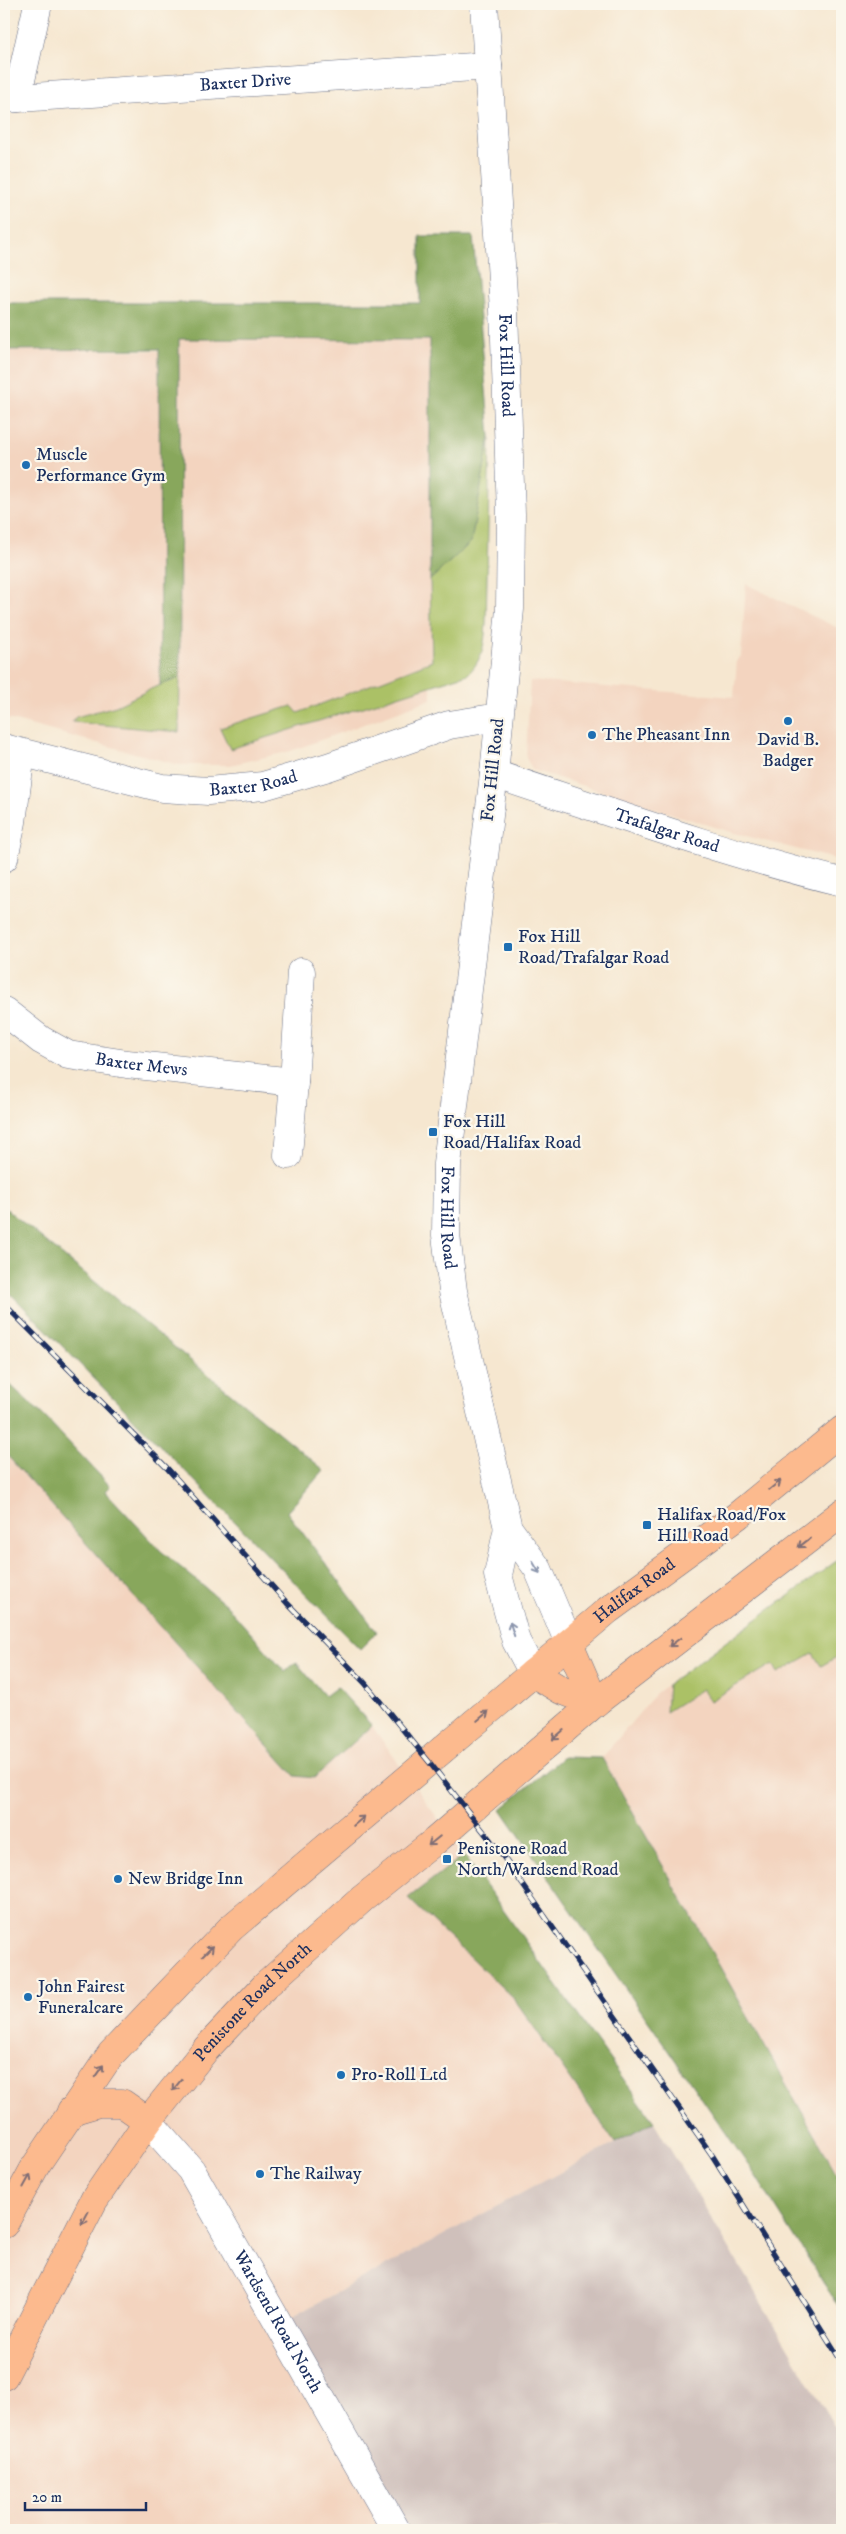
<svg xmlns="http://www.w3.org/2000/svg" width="846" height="2534" font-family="'IM FELL DW Pica',serif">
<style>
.built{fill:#f3d4bf}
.industrial{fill:#cfc0bb}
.green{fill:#abc166;stroke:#637862}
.forest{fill:#88a75b;stroke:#526b5c}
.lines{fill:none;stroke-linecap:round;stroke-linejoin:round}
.minor-casing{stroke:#686f86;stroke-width:29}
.highway-casing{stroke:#686f86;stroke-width:29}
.minor{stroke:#fff;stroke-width:28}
.highway{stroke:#fcba8e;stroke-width:28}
.rail-casing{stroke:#1b2f5e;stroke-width:5.5}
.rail{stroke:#fbf7ec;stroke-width:4;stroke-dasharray:11;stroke-linecap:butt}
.oneway{stroke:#806e74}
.oneway2{stroke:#8d97ae}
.poi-dot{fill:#1f6fb2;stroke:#fbf7ec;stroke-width:2}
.labels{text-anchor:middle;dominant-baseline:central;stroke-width:4.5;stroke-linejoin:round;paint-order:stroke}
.street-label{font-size:18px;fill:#1b2f5e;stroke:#fbf7ec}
.poi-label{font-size:18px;fill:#1b2f5e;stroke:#fbf7ec;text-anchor:start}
</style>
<rect width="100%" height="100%" fill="#fbf7ec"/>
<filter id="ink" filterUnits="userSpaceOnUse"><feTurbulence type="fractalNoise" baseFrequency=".02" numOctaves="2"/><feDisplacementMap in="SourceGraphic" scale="10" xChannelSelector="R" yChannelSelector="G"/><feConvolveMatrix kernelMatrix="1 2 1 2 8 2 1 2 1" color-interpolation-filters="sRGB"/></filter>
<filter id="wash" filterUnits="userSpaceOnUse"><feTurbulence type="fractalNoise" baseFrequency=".0096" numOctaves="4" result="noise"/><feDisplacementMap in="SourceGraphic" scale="20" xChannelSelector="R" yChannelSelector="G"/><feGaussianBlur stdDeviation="1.12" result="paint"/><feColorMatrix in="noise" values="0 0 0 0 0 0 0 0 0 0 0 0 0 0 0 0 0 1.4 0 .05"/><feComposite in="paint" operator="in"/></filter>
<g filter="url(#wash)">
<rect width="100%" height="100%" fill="#f6e7d0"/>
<g class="built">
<polygon points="179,339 430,340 431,699 291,751 230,765 179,765 4,718 4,350 179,351"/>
<polygon points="746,584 842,630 842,861 727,831 533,770 526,758 530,681 734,697 737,661 741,656"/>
<polygon points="4,1452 295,1776 314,1778 372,1726 654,2122 278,2324 396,2530 4,2530"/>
<polygon points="842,1557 842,2183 602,1758 656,1693"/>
</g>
<polygon class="industrial" points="654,2122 842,2439 842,2530 396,2530 278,2324"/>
<g class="green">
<path d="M490,436L486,625C484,645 483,659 468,674L230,749L220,728L292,706L298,713L432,661L430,580L471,542Z"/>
<polygon points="180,678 179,732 72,722 76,717 116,706 153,688"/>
<polygon points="842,1557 842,1654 821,1666 813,1653 778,1673 773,1664 710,1701 702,1689 666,1712 668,1684"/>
</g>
<g class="forest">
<polygon points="420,236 473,236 490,436 471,542 430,580 430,340 179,339 180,678 160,685 159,349 4,350 4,303 420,303"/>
<polygon points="4,1207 324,1470 287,1512 377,1632 360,1649 4,1287"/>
<polygon points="4,1379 45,1417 110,1486 105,1491 161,1551 226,1605 285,1672 296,1662 325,1696 337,1687 372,1726 314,1778 295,1776 4,1452"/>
<polygon points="563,1757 602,1758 842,2183 842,2312 755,2175 501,1809"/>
<polygon points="464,1855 654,2122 615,2143 515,2000 408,1898"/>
</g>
</g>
<g filter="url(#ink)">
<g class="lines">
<defs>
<g id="minor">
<path id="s1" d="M484,4L504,310L511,514L510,609L494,774L447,1164L446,1235L453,1291L508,1528L538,1569L569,1643"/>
<polyline points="17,98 38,4"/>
<path id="s2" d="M4,99L488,66"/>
<path id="s3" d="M4,748L162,788L208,791L263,786L328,767L449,725L499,717"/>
<path id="s4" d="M494,774C609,812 724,853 842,882"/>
<polyline points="4,858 12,822 21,753"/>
<path id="s5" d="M4,1011L41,1040L68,1055L127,1064L294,1082L301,972"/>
<polyline points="288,1155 294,1082"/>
<polyline points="508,1528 498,1575 516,1641 533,1673"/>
<path id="s6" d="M148,2121L191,2170L396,2530"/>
</g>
<g id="highway">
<polyline points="569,1643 595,1703"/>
<polyline points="533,1673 561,1690 595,1703"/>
<polyline points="71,2111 98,2103 122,2103 148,2121"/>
<path id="s7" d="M4,2224L36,2165L111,2054L231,1928L608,1610L737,1516L842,1430"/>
<path id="s8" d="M4,2376L94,2200L148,2121L206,2049L265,1986L362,1899L435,1841L595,1703L842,1513"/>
</g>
</defs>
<use href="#minor" class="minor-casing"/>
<use href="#highway" class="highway-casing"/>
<use href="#minor" class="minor"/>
<use href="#highway" class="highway"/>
<defs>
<polyline id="rail" points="4,1304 167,1468 287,1603 365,1683 430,1763 502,1855 712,2155 842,2362"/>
</defs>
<use href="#rail" class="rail-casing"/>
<use href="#rail" class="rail"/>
</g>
<defs><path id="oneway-shaft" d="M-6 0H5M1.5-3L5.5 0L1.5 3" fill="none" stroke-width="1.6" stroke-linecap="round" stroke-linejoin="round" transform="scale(1.25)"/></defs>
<g class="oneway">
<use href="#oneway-shaft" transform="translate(775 1485) rotate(-39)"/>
<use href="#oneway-shaft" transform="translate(804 1543) rotate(142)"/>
<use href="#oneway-shaft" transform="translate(675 1642) rotate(143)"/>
<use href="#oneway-shaft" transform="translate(483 1716) rotate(-40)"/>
<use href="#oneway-shaft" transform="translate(558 1735) rotate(139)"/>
<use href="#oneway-shaft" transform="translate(359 1821) rotate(-40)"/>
<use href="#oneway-shaft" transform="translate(434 1841) rotate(141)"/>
<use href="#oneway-shaft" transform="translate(208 1951) rotate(-45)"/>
<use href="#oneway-shaft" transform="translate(99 2071) rotate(-55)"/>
<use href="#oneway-shaft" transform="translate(177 2085) rotate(129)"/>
<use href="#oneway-shaft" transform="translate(27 2181) rotate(-61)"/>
<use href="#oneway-shaft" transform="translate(85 2218) rotate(118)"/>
</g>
<g class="oneway2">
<use href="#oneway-shaft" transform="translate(536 1567) rotate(59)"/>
<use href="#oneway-shaft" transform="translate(512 1629) rotate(-108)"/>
</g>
</g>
<g class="poi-dot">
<circle cx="26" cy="465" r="5"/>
<circle cx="788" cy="721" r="5"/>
<circle cx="592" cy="735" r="5"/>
<rect x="503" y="942" width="10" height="10" rx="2.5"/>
<rect x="428" y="1127" width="10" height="10" rx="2.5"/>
<rect x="642" y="1520" width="10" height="10" rx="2.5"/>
<rect x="442" y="1854" width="10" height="10" rx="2.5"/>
<circle cx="118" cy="1879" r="5"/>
<circle cx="28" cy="1997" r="5"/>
<circle cx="341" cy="2075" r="5"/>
<circle cx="260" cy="2174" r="5"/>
</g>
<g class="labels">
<g class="street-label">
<text stroke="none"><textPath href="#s2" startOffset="242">Baxter Drive</textPath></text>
<text stroke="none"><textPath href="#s1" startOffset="362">Fox Hill Road</textPath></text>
<text transform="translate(493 770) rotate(-84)">Fox Hill Road</text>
<text stroke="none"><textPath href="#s3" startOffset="255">Baxter Road</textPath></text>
<text stroke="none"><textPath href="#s4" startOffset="182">Trafalgar Road</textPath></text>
<text stroke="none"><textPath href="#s5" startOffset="152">Baxter Mews</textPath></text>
<text stroke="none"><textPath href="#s1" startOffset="1218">Fox Hill Road</textPath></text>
<text stroke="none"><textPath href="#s7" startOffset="901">Halifax Road</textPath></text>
<text stroke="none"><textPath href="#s8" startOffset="452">Penistone Road North</textPath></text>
<text stroke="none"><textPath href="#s6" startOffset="240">Wardsend Road North</textPath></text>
</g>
<g class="poi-label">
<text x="36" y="455">Muscle<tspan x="36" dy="21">Performance Gym</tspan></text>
<text x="602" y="735">The Pheasant Inn</text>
<text x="788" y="740" text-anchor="middle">David B.<tspan x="788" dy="21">Badger</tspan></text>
<text x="518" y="937">Fox Hill<tspan x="518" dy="21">Road/Trafalgar Road</tspan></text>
<text x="443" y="1122">Fox Hill<tspan x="443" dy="21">Road/Halifax Road</tspan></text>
<text x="657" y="1515">Halifax Road/Fox<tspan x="657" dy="21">Hill Road</tspan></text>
<text x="457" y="1849">Penistone Road<tspan x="457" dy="21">North/Wardsend Road</tspan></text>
<text x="128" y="1879">New Bridge Inn</text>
<text x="38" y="1987">John Fairest<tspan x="38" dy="21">Funeralcare</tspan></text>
<text x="351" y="2075">Pro-Roll Ltd</text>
<text x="270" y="2174">The Railway</text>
</g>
</g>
<rect width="846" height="2534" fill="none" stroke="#fbf7ec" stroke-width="20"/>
<path d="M25 2502v8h121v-8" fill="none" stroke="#1b2f5e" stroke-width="2.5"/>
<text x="32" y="2502" font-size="15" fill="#1b2f5e" stroke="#fbf7ec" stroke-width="4" paint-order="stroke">20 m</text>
</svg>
